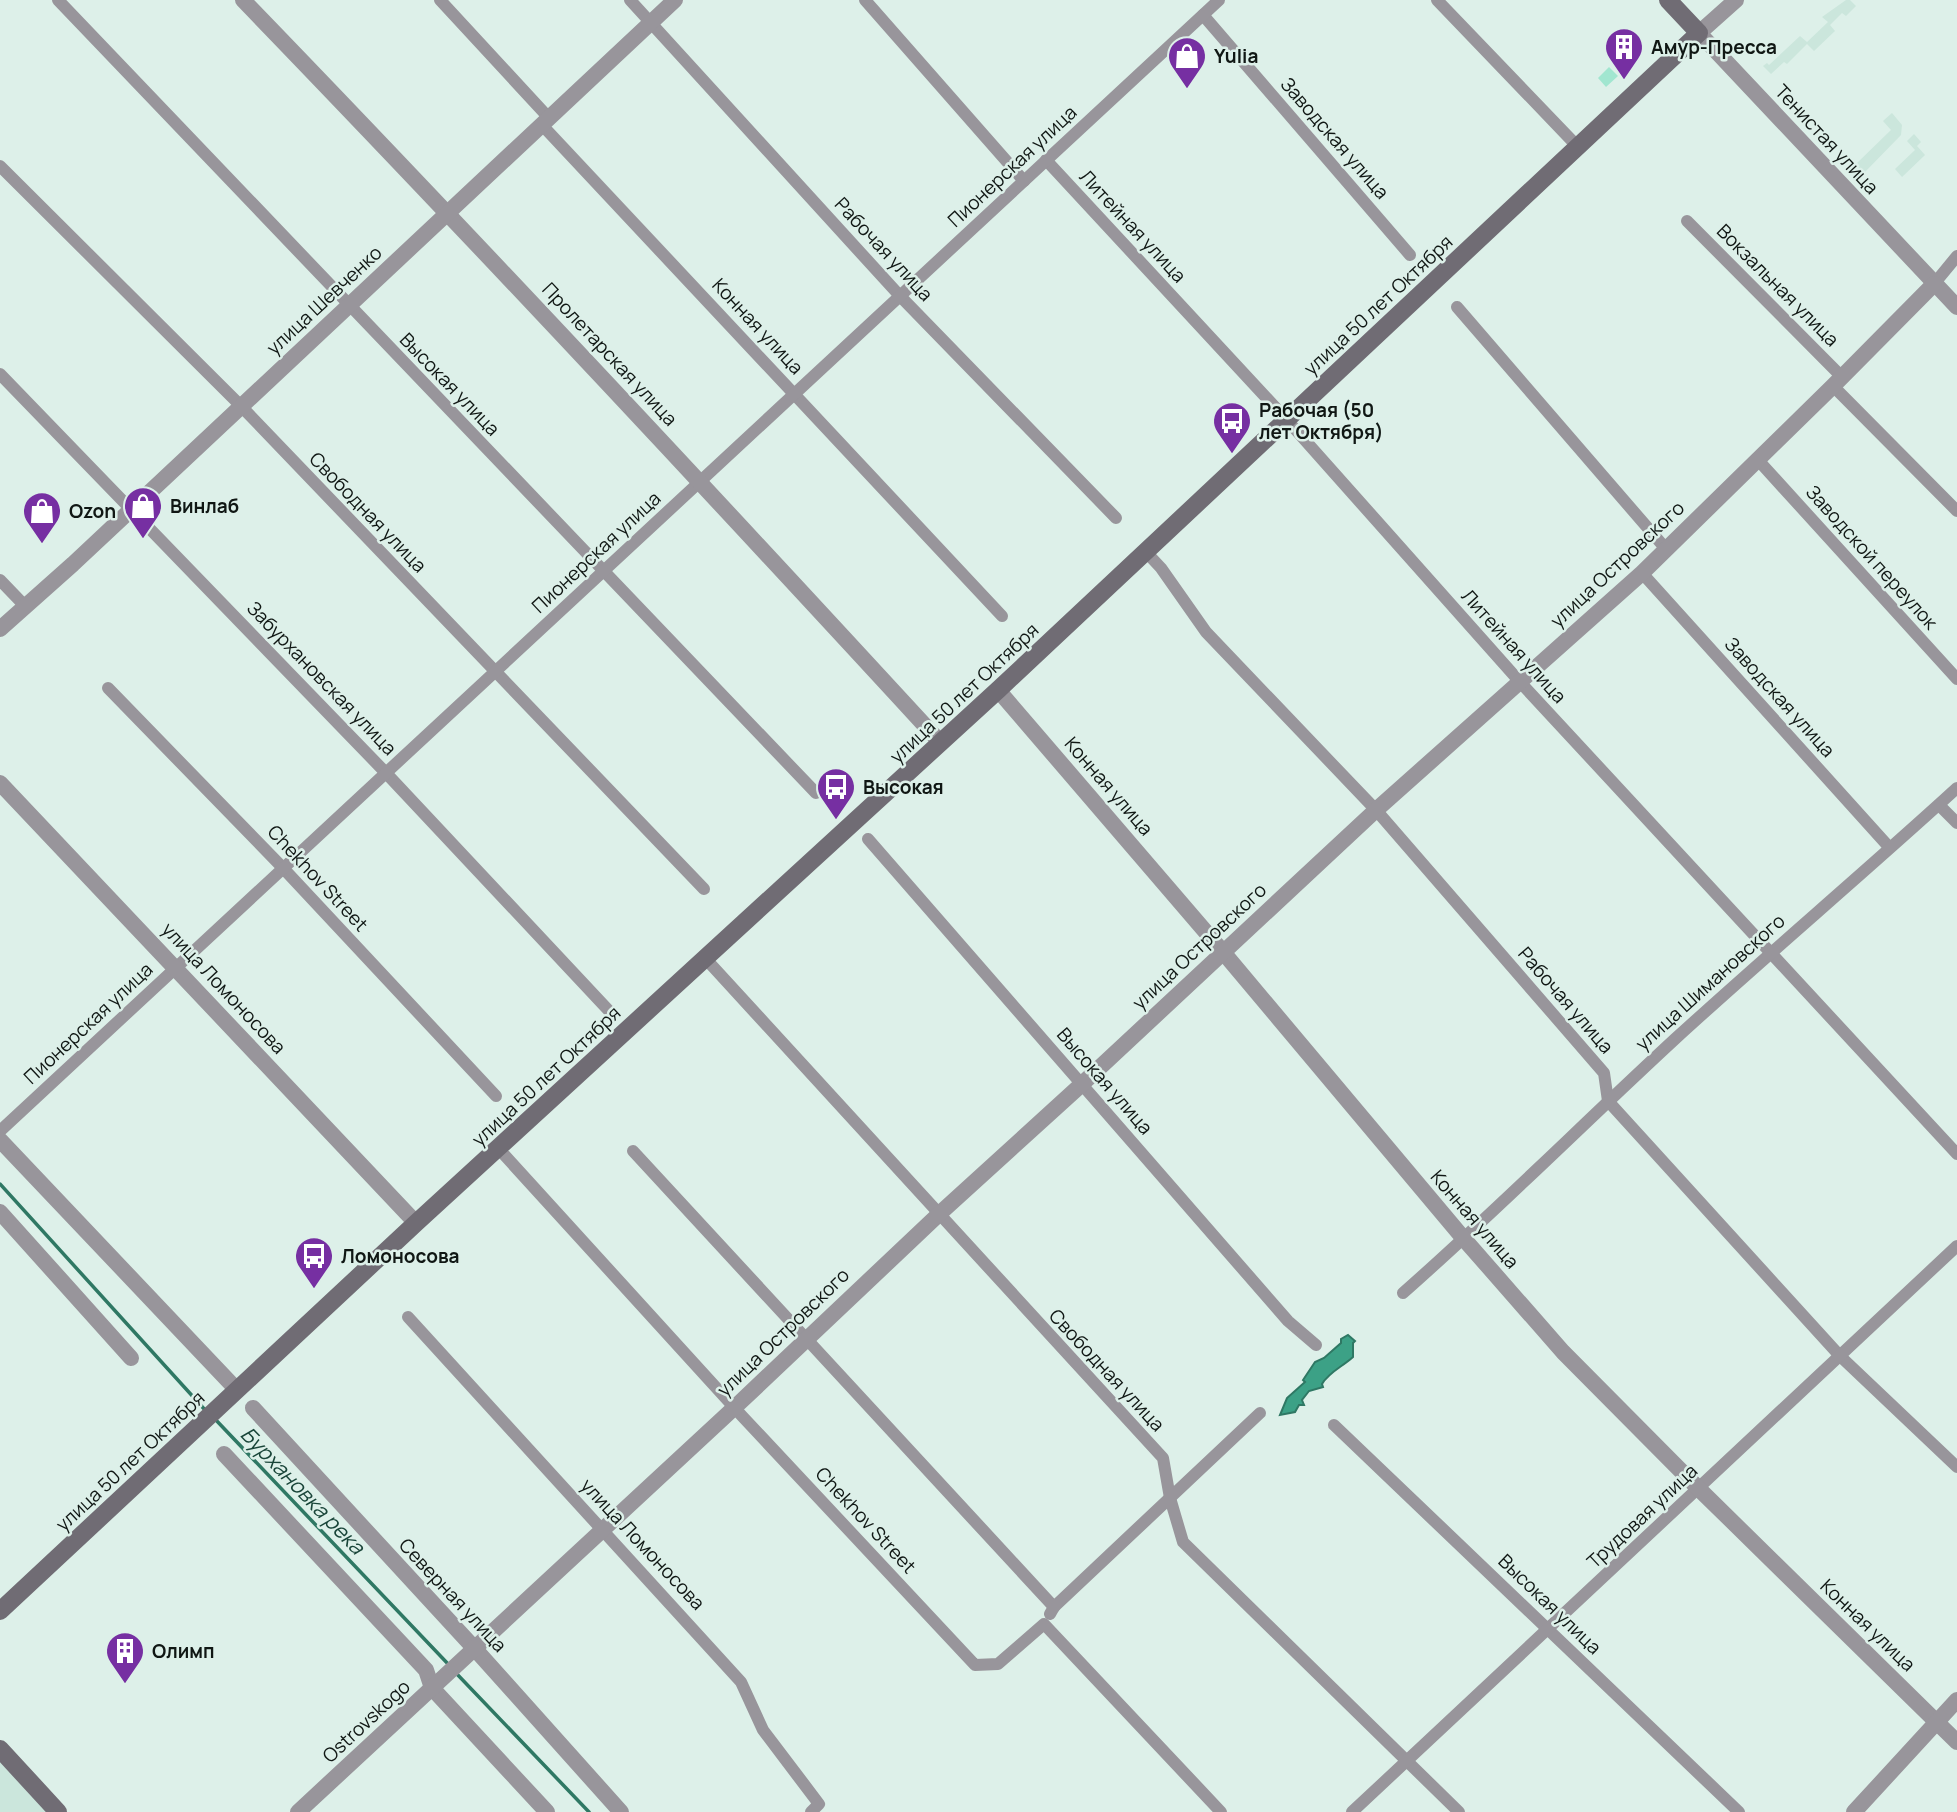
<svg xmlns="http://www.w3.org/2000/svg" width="1957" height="1812" font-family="Manrope,sans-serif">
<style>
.built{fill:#cbe6dc}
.green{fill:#a1e6d0}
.water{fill:#3ca186;stroke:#2f7864;stroke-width:2}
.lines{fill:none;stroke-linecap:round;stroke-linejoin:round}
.stream{stroke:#2f7864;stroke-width:3.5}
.minor{stroke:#98959b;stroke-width:12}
.tertiary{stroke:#98959b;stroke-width:16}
.secondary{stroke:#706c74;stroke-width:18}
.labels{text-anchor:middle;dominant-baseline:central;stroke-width:5;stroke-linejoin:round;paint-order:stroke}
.poi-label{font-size:19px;font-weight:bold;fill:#101714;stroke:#ddf0e9;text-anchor:start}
.street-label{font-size:19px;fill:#101714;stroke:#ddf0e9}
.water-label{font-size:21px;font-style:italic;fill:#194539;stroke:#ddf0e9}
</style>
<rect width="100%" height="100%" fill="#ddf0e9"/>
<g class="built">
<polygon points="1846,0 1850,0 1856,6 1846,16 1842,13 1830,25 1835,31 1814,51 1807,44 1787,64 1784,62 1771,74 1763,66 1767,63 1769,65 1800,36 1807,42 1828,22 1822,17"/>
<polygon points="1892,113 1902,125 1901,135 1863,174 1855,165 1891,130 1883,121"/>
<polygon points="1914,134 1921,142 1917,146 1925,155 1902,177 1895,169 1915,150 1907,141"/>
<polygon points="0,1759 49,1812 0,1812"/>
</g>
<polygon class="green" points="1609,67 1618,76 1606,87 1598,78"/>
<path class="water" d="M1348,1335L1355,1341L1353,1343V1357C1342,1367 1329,1372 1322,1384L1323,1387L1309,1391L1302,1400L1304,1405H1299L1295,1412L1280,1415L1287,1398L1305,1382L1303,1380L1315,1362L1324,1358L1341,1343V1339Z"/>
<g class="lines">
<g class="stream">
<polyline points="0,1184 206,1411"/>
<polyline points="214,1418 450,1666"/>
<polyline points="455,1672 589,1812"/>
</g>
<g class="minor">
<polyline points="58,0 816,793"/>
<polyline points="440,0 549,118"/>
<polyline points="630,0 900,296 1116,518"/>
<polyline points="865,0 1024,181"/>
<polyline points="1437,0 1578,147"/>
<polyline points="1203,15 1410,255"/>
<polyline points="542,125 1002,616"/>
<polyline points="1046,160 1287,420 1520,682 1957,1154"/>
<polyline points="0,166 240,405 704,889"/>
<polyline points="1687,221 1842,377"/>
<polyline points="1934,284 1957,256"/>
<polyline points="1457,307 1666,549"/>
<polyline points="0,374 386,773 612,1014"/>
<polyline points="1833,386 1957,511"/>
<polyline points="1758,460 1957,679"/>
<polyline points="1146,552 1161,568 1206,632 1376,810 1604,1073 1608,1101 1840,1356 1957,1467"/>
<polyline points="1642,573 1889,847"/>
<polyline points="0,580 25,606"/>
<polyline points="108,688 283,868 496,1096"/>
<polyline points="1939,805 1957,823"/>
<polyline points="868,839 1288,1321 1316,1345"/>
<polyline points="705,958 1163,1458 1170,1498 1183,1542 1459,1812"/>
<polyline points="0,1131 1219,0"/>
<polyline points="498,1148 742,1416 975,1665 998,1664 1044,1624 1221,1812"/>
<polyline points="633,1151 1054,1607"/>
<path d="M1403,1293C1496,1211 1584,1123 1675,1039C1768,954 1864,873 1957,788"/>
<polyline points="408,1317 741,1682 763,1730 819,1804 811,1812"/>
<polyline points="1334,1425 1739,1812"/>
<polyline points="1050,1614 1054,1607 1260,1413"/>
<polyline points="1352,1812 1957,1246"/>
</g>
<g class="tertiary">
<path d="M243,0C479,244 711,493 941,743"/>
<polyline points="1736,0 1699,33 1957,307"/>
<polyline points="0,629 73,564 675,0"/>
<polyline points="998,690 1223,952 1464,1239 1563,1352 1699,1489 1957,1742"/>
<polyline points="0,783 416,1223"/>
<polyline points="0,1140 237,1390"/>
<polyline points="0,1212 131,1358"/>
<polyline points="253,1408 475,1649 621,1812"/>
<polyline points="224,1454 426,1670 432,1688 547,1812"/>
<polyline points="298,1812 734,1408 938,1215 1082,1084 1376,810 1642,573 1833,386 1934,284"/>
<polyline points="1854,1812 1957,1700"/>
</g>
<g class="secondary">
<polyline points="0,1611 416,1223 998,690 1699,33 1668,0"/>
<polyline points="0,1749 58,1812"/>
</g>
</g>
<defs>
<symbol id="building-pin" viewBox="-11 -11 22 30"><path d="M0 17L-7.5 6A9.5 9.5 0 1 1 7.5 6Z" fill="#762fa2" stroke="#ddf0e9"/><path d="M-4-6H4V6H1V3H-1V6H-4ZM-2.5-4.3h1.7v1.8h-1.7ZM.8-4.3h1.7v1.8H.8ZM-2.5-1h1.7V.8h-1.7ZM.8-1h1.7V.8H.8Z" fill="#fff"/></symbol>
<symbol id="shop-pin" viewBox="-11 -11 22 30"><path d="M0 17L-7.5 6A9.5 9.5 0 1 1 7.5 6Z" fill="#762fa2" stroke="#ddf0e9"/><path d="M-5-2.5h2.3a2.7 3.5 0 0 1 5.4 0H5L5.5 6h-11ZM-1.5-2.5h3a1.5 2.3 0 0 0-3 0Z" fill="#fff"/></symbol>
<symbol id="bus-pin" viewBox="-11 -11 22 30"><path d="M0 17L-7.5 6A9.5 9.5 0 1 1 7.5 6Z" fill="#762fa2" stroke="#ddf0e9"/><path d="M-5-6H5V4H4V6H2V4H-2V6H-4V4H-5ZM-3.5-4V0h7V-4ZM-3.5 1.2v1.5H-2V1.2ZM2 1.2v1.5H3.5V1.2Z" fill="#fff"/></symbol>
</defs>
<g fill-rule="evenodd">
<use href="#building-pin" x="1602" y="25" width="44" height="60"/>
<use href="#shop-pin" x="1165" y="34" width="44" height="60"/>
<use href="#bus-pin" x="1210" y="399" width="44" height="60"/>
<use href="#shop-pin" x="121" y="484" width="44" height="60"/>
<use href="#shop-pin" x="20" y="489" width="44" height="60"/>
<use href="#bus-pin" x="814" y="765" width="44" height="60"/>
<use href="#bus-pin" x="292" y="1234" width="44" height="60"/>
<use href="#building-pin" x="103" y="1629" width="44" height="60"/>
</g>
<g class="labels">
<g class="poi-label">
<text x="1651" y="47">Амур-Пресса</text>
<text x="1214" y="56">Yulia</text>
<text x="1259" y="410">Рабочая (50<tspan x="1259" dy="22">лет Октября)</tspan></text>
<text x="170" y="506">Винлаб</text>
<text x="69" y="511">Ozon</text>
<text x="863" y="787">Высокая</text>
<text x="341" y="1256">Ломоносова</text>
<text x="152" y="1651">Олимп</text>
</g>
<g class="street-label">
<text transform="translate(1335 138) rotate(49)">Заводская улица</text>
<text transform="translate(1827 139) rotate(47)">Тенистая улица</text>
<text transform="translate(1012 166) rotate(-43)">Пионерская улица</text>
<text transform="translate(1133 226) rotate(47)">Литейная улица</text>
<text transform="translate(884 249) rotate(47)">Рабочая улица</text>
<text transform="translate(1778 285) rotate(45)">Вокзальная улица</text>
<text transform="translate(324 300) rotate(-43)">улица Шевченко</text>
<text transform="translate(1378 305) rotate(-43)">улица 50 лет Октября</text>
<text transform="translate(758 326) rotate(47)">Конная улица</text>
<text transform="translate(610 354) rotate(47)">Пролетарская улица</text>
<text transform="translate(450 384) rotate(46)">Высокая улица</text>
<text transform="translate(368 512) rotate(46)">Свободная улица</text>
<text transform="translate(596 552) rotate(-43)">Пионерская улица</text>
<text transform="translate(1872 557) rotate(48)">Заводской переулок</text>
<text transform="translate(1617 564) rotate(-43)">улица Островского</text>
<text transform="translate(1514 646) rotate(48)">Литейная улица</text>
<text transform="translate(322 678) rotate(46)">Забурхановская улица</text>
<text transform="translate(964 693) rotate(-43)">улица 50 лет Октября</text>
<text transform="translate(1780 697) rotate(48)">Заводская улица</text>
<text transform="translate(1109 786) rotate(49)">Конная улица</text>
<text transform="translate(318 878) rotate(47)">Chekhov Street</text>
<text transform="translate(1199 946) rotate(-43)">улица Островского</text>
<text transform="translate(1710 982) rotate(-42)">улица Шимановского</text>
<text transform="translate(224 988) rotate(47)">улица Ломоносова</text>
<text transform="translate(1566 1000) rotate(49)">Рабочая улица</text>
<text transform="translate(88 1023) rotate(-43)">Пионерская улица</text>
<text transform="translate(546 1076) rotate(-43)">улица 50 лет Октября</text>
<text transform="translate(1105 1081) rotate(49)">Высокая улица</text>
<text transform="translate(1475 1219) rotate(49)">Конная улица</text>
<text transform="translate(783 1332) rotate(-44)">улица Островского</text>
<text transform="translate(1107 1370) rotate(47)">Свободная улица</text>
<text transform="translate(130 1461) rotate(-43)">улица 50 лет Октября</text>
<text transform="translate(1642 1516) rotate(-43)">Трудовая улица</text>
<text transform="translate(866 1520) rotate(47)">Chekhov Street</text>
<text transform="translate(643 1544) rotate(47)">улица Ломоносова</text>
<text transform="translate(453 1595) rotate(47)">Северная улица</text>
<text transform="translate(1550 1604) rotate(44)">Высокая улица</text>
<text transform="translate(1868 1625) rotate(44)">Конная улица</text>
<text transform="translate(366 1721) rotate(-43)">Ostrovskogo</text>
</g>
<g class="water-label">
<text transform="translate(303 1490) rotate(46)">Бурхановка река</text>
</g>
</g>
</svg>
